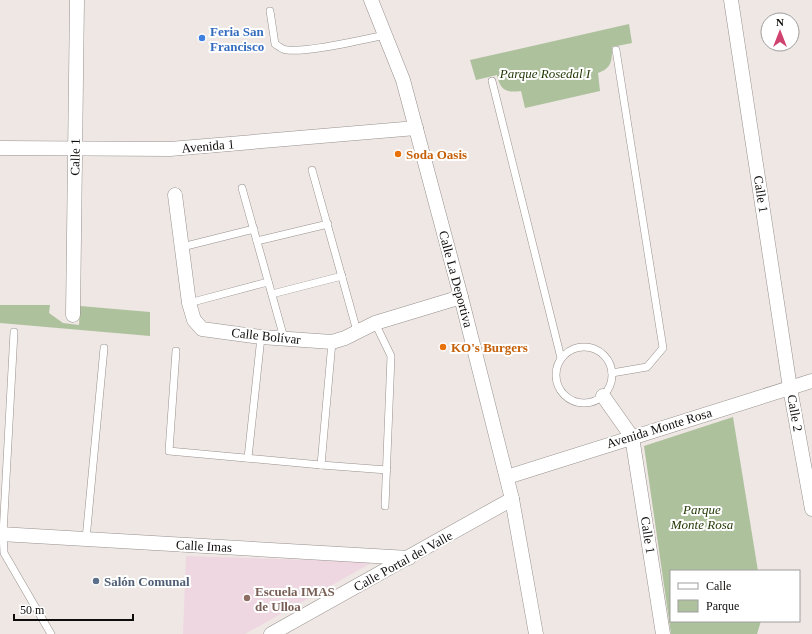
<svg xmlns="http://www.w3.org/2000/svg" width="812" height="634" font-family="Georgia,serif">
<style>
.education{fill:#efd7e2}
.green{fill:#aec19d}
.lines{fill:none;stroke-linecap:round;stroke-linejoin:round}
.service-casing{stroke:#97918e;stroke-width:8}
.minor-casing{stroke:#97918e;stroke-width:15}
.service{stroke:#fff;stroke-width:7}
.minor{stroke:#fff;stroke-width:14}
.shop-dot{fill:#3f7fe0;stroke:#fff;stroke-width:1.5}
.food-dot{fill:#e8710a;stroke:#fff;stroke-width:1.5}
.service-dot{fill:#5c6f8a;stroke:#fff;stroke-width:1.5}
.education-dot{fill:#8d6e63;stroke:#fff;stroke-width:1.5}
.labels{text-anchor:middle;dominant-baseline:central;stroke-width:4;stroke-linejoin:round;paint-order:stroke}
.shop-label{font-size:13px;font-weight:bold;fill:#366cbe;stroke:#fff;text-anchor:start}
.park-label{font-size:13px;font-style:italic;fill:#1f3500;stroke:#fff}
.street-label{font-size:13px;fill:#0f0d0c;stroke:#fff}
.food-label{font-size:13px;font-weight:bold;fill:#c56008;stroke:#fff;text-anchor:start}
.service-label{font-size:13px;font-weight:bold;fill:#4e5e75;stroke:#fff;text-anchor:start}
.education-label{font-size:13px;font-weight:bold;fill:#785e54;stroke:#fff;text-anchor:start}
</style>
<rect width="100%" height="100%" fill="#eee7e4"/>
<polygon class="education" points="186,556 373,562 245,634 183,634"/>
<g class="green">
<path d="M629,24L632,43L612,47C612,61 612,68 598,73L600,91L525,108L521,91C506,93 500,90 497,75L476,80L470,60Z"/>
<polygon points="0,305 50,305 49,313 63,323 79,325 80,306 150,312 150,336 0,323"/>
<polygon points="733,417 758,571 671,571 671,621 761,621 757,634 671,634 644,446"/>
</g>
<g class="lines">
<defs>
<g id="service">
<path d="M270,11L275,44C278,46 281,48 283,49C298,55 366,39 385,35"/>
<polyline points="492,81 561,358"/>
<polyline points="312,170 357,331"/>
<polyline points="242,188 284,338"/>
<polyline points="257,241 328,224"/>
<polyline points="182,247 254,229"/>
<polyline points="272,294 342,276"/>
<polyline points="189,303 268,282"/>
<polyline points="375,323 391,356 385,506"/>
<polyline points="14,332 3,534 4,553 51,634"/>
<circle cx="584" cy="375" r="28"/>
<polyline points="176,351 169,451 321,465 332,342"/>
<polyline points="612,373 647,367 663,348 616,50"/>
<polyline points="248,458 261,337"/>
<polyline points="321,465 387,470"/>
<polyline points="86,539 104,348"/>
</g>
<g id="minor">
<polyline points="371,0 403,80 461,297 512,499 536,634"/>
<polyline points="731,0 790,388 812,509"/>
<polyline points="0,148 170,149 416,128"/>
<polyline points="175,195 189,303 194,320 202,329 261,337 332,342 345,338 375,323 461,297"/>
<polyline points="73,315 77,0"/>
<polyline points="603,396 632,437 663,634"/>
<polyline points="507,477 812,381"/>
<polyline points="0,534 409,558"/>
<polyline points="271,634 512,499"/>
</g>
</defs>
<use href="#service" class="service-casing"/>
<use href="#minor" class="minor-casing"/>
<use href="#service" class="service"/>
<use href="#minor" class="minor"/>
</g>
<circle class="shop-dot" cx="202" cy="38" r="4"/>
<g class="food-dot">
<circle cx="398" cy="154" r="4"/>
<circle cx="443" cy="347" r="4"/>
</g>
<circle class="service-dot" cx="96" cy="581" r="4"/>
<circle class="education-dot" cx="247" cy="598" r="4"/>
<g class="labels">
<g class="shop-label">
<text x="210" y="31">Feria San<tspan x="210" dy="15">Francisco</tspan></text>
</g>
<g class="park-label">
<text x="545" y="73">Parque Rosedal I</text>
<text x="702" y="509">Parque<tspan x="702" dy="15">Monte Rosa</tspan></text>
</g>
<g class="street-label">
<text transform="translate(208 146) rotate(-5)">Avenida 1</text>
<text transform="translate(75 157) rotate(-89)">Calle 1</text>
<text transform="translate(761 194) rotate(81)">Calle 1</text>
<text transform="translate(456 279) rotate(75)">Calle La Deportiva</text>
<text transform="translate(266 336) rotate(6)">Calle Bolívar</text>
<text transform="translate(795 413) rotate(80)">Calle 2</text>
<text transform="translate(659 428) rotate(-17)">Avenida Monte Rosa</text>
<text transform="translate(648 535) rotate(81)">Calle 1</text>
<text transform="translate(204 546) rotate(3)">Calle Imas</text>
<text transform="translate(403 561) rotate(-29)">Calle Portal del Valle</text>
</g>
<g class="food-label">
<text x="406" y="154">Soda Oasis</text>
<text x="451" y="347">KO's Burgers</text>
</g>
<g class="service-label">
<text x="104" y="581">Salón Comunal</text>
</g>
<g class="education-label">
<text x="255" y="591">Escuela IMAS<tspan x="255" dy="15">de Ulloa</tspan></text>
</g>
</g>
<rect x="670" y="570" width="130" height="52" fill="#ffffff" stroke="#9f9e9e"/>
<rect x="678" y="583" width="20" height="6" fill="#ffffff" stroke="#9f9e9e"/>
<text x="706" y="590" font-size="12" fill="#0f0d0c">Calle</text>
<rect x="678" y="600" width="20" height="12" fill="#aec19d" stroke="#9f9e9e"/>
<text x="706" y="610" font-size="12" fill="#0f0d0c">Parque</text>
<g transform="translate(780 32)"><circle r="19" fill="#ffffff" stroke="#9f9e9e"/>
<path d="M0-3L7 15L0 10L-7 15Z" fill="#d04371"/>
<text y="-6" font-size="11" font-weight="bold" text-anchor="middle" fill="#0f0d0c">N</text>
</g>
<path d="M14 614v6h119v-6" fill="none" stroke="#0f0d0c" stroke-width="2"/>
<text x="20" y="614" font-size="12" fill="#0f0d0c" stroke="#ffffff" stroke-width="3" paint-order="stroke">50 m</text>
</svg>
